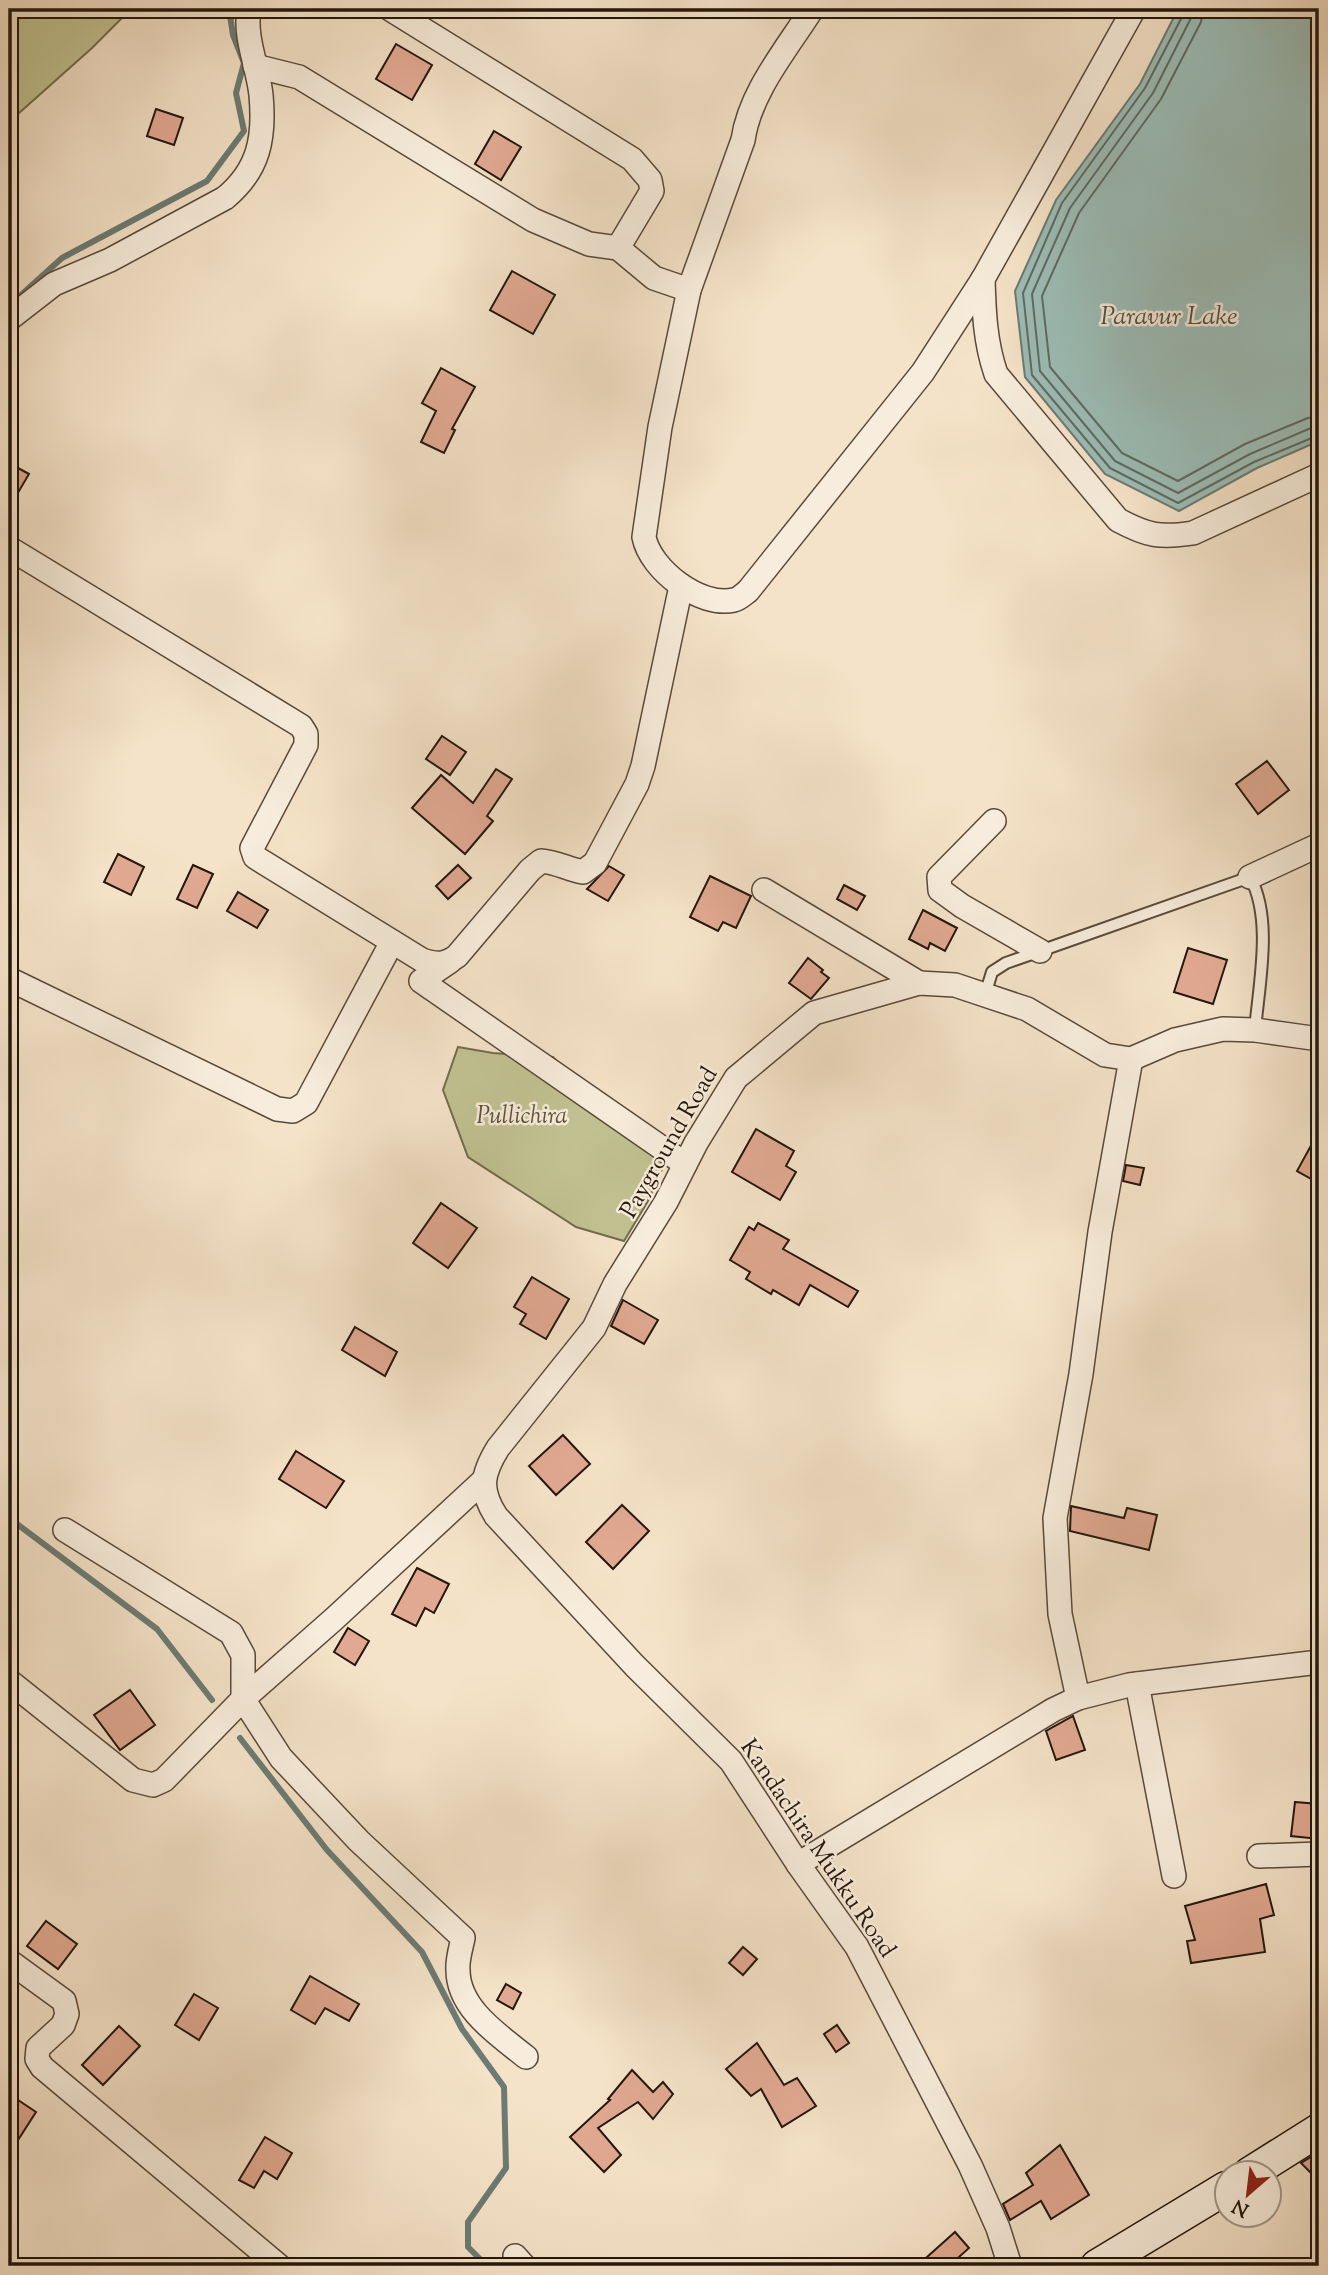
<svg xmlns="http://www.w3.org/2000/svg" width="1328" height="2275" font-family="'Sorts Mill Goudy',serif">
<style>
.green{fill:#c2c292;stroke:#726c4f;stroke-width:2}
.water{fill:#9cbeb8;stroke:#6c7b73;stroke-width:2}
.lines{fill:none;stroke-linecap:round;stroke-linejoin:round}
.shore{stroke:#606a62;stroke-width:2}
.stream{stroke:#6c7b73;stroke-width:6}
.building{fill:#e1a992;stroke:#23160c;stroke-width:2}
.service-casing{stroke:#58493b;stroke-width:14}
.minor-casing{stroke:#58493b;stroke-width:26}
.secondary-casing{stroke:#23160c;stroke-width:35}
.service{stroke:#f8eddc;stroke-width:10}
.minor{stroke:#f8eddc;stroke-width:23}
.secondary{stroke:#f8eddc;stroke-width:32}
.labels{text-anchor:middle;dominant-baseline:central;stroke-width:5;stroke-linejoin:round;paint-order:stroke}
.park-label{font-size:24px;font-style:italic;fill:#5b523b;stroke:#f8eddc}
.street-label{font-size:24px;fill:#23160c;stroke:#f8eddc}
.water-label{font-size:26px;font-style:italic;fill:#4d5148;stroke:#f8eddc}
</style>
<rect width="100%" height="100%" fill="#f5e3c9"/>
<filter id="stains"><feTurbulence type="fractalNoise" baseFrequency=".00286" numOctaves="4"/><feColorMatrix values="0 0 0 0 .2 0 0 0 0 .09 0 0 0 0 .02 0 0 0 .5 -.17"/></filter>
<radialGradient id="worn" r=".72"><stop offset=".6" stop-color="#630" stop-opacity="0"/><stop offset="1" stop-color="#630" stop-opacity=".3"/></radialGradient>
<g class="green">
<polygon points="9,9 131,9 92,48 9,122"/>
<polygon points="458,1047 493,1053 553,1057 580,1087 666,1160 648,1201 624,1241 576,1227 468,1157 443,1090"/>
</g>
<polygon class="water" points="1178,9 1319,9 1319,441 1257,468 1179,511 1105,474 1025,377 1015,291 1056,200 1140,84"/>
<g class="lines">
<g class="shore">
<polyline points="1184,9 1183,15 1145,88 1062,203 1023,293 1032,375 1110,468 1178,503 1254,462 1319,435"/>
<polyline points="1193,9 1191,18 1153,93 1070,208 1032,294 1040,371 1115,461 1178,493 1250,454 1311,428 1319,427"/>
<polyline points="1203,9 1201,22 1161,99 1079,213 1042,296 1050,367 1122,453 1178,481 1245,444 1308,418 1319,416"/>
</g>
<g class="stream">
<polyline points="11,304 62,258 207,181 244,131 236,93 244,63 233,35 229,9"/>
<polyline points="9,1518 157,1629 212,1700"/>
<polyline points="240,1738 327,1850 422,1952 462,2029 504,2087 506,2168 468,2222 468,2247 487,2266"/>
</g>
</g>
<g class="building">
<polygon points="396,44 432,65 412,100 376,79"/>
<polygon points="156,109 183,118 174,145 147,136"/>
<polygon points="494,131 521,147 501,180 475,164"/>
<polygon points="512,271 555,295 533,334 490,310"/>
<polygon points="441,368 475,387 452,429 455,430 444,453 421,442 436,411 422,403"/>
<polygon points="9,463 29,474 9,508"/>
<polygon points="442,736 466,752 450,775 426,759"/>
<polygon points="1267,761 1289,790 1258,814 1236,784"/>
<polygon points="496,769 512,779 487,816 493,821 465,854 412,808 441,775 473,803"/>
<polygon points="118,854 144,867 131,895 104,882"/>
<polygon points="193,865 213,874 197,908 177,899"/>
<polygon points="458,865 471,878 448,899 436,886"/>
<polygon points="609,866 624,875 608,901 587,889"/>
<polygon points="710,876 751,896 736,928 723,922 718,931 690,917"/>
<polygon points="844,885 865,896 857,910 837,899"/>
<polygon points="238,892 268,910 257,928 227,911"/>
<polygon points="923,910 957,928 945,951 930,943 928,949 909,939"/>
<polygon points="1188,948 1227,960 1213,1004 1174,992"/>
<polygon points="808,958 823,970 821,972 829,978 811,999 789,983"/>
<polygon points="756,1129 794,1151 786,1166 796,1172 780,1200 732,1172"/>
<polygon points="1319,1131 1319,1172 1315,1181 1297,1171"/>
<polygon points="1126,1165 1144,1168 1140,1185 1123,1181"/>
<polygon points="441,1203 477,1228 448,1268 413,1243"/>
<polygon points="758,1223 789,1240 783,1249 858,1291 848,1307 810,1285 799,1305 773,1290 771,1294 746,1279 750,1272 730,1260 749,1227 754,1230"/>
<polygon points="532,1277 569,1299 546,1339 520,1324 526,1314 514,1307"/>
<polygon points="623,1300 658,1320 644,1344 611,1326"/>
<polygon points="355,1327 397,1352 385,1376 342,1350"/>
<polygon points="563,1435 590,1464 556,1495 529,1466"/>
<polygon points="296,1451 344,1481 326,1508 279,1479"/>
<polygon points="622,1505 649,1531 613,1569 586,1542"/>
<polygon points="1071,1506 1124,1518 1127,1508 1157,1515 1149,1550 1070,1531"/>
<polygon points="417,1568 449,1584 434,1613 425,1608 416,1626 392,1614"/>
<polygon points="348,1628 369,1641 355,1665 334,1652"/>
<polygon points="130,1690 155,1725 120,1750 94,1715"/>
<polygon points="1073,1716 1085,1750 1056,1760 1046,1731"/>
<polygon points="1295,1802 1319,1804 1319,1839 1291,1836"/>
<polygon points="1266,1884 1274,1915 1260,1919 1265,1952 1191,1963 1187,1941 1195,1940 1185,1906"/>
<polygon points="46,1921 77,1944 58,1969 27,1946"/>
<polygon points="743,1947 757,1959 743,1975 729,1963"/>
<polygon points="310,1976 359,2004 349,2021 325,2008 315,2024 291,2010"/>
<polygon points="506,1984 521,1993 513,2009 497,2000"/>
<polygon points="194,1994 218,2008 199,2040 175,2025"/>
<polygon points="837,2025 849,2043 836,2052 824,2034"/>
<polygon points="119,2026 140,2046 103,2085 82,2065"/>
<polygon points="757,2043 784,2085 797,2078 816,2106 782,2127 761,2089 751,2096 726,2069"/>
<polygon points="632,2070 653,2092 663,2082 673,2094 653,2119 638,2102 598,2128 621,2155 604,2172 570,2137 610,2100 608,2099"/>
<polygon points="9,2094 36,2112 9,2154"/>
<polygon points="265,2137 292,2153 277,2179 264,2171 254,2188 239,2180"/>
<polygon points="1060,2145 1089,2195 1051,2219 1041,2201 1010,2220 1003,2204 1033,2185 1026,2173"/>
<polygon points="1319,2152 1319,2165 1311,2173 1301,2163"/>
<polygon points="955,2232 969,2248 949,2266 917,2266"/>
</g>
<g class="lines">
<defs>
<path id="service" d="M985,995L992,972L1006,963L1250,877C1273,919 1259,983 1255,1030"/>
<g id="minor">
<polyline points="390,9 632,159 650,180 652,191 618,248 654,278 689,290"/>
<path d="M812,9C786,50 750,92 743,140L689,290L660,427L644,537C650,569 700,608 734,600C739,599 744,594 748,591L923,372L983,279L1134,9"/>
<polyline points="255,66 299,77 533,220 589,244 618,248"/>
<path d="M983,279C984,312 985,342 996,374L1118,520C1148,536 1160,538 1193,533L1319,475"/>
<path d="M9,319L54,284L110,260L225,198C259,170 265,138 261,95C258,66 244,38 249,9"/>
<path d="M9,548L301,726L306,734V745L252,848L255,857L422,960C437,965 445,965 457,956L530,870L541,861C556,862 568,869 583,872L595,863L637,784L643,766L681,586"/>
<polyline points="994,821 939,877 940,890 962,906 1040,951"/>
<polyline points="1250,877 1319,845"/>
<polyline points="764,890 919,983"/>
<polyline points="449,962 421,981 685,1164"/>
<polyline points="9,979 277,1109 293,1111 306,1103 392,942"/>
<path d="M65,1530L231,1633L243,1655V1699L281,1758L359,1841L463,1938C461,1948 457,1960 458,1970C458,2009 499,2035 526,2057"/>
<polyline points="9,1681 133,1780 153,1785 164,1780 243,1699 334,1619 483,1481"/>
<polyline points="1137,1684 1174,1876"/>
<polyline points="1078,1698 1060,1614 1055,1518 1081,1374 1100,1232 1131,1059"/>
<polyline points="1259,1856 1319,1854"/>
<polyline points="798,1864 1053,1710 1078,1698 1129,1685 1319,1662"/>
<polyline points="9,1961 64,2001 67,2014 63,2025 38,2048 37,2059 42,2067 279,2266"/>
<polyline points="515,2256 524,2266"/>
<path d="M1010,2266L998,2228L970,2165L857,1947L798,1864L731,1761L635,1666L496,1516C479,1489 482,1474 498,1448L594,1328L615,1284L666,1202L696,1143L736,1078L814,1013L919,983L955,985L1027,1009L1105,1055L1131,1059L1175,1040L1223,1029L1255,1030L1319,1039"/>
</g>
<g id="secondary">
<polyline points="1249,2174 1319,2130"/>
<polyline points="1097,2266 1226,2188"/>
</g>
</defs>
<use href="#service" class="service-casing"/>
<use href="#minor" class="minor-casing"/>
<use href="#secondary" class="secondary-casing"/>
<use href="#service" class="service"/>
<use href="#minor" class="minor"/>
<use href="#secondary" class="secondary"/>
</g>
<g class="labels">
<g class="park-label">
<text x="522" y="1117">Pullichira</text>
</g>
<g class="street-label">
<text transform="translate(670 1143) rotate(-60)">Payground Road</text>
<text transform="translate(817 1849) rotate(56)">Kandachira Mukku Road</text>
</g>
<g class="water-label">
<text x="1169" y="317">Paravur Lake</text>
</g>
</g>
<rect width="1328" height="2275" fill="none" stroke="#f5e3c9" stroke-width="35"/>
<rect x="10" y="10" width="1307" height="2254" fill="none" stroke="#23160c" stroke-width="3.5"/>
<rect x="18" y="18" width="1293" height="2240" fill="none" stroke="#23160c" stroke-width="2"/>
<g transform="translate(1248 2194) rotate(208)"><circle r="33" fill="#f8eddc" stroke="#a39789" stroke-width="2"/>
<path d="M0-5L12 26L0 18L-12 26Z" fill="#8f2418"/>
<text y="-10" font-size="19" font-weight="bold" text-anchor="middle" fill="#23160c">N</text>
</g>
<rect width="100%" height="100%" filter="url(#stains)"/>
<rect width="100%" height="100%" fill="url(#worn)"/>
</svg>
